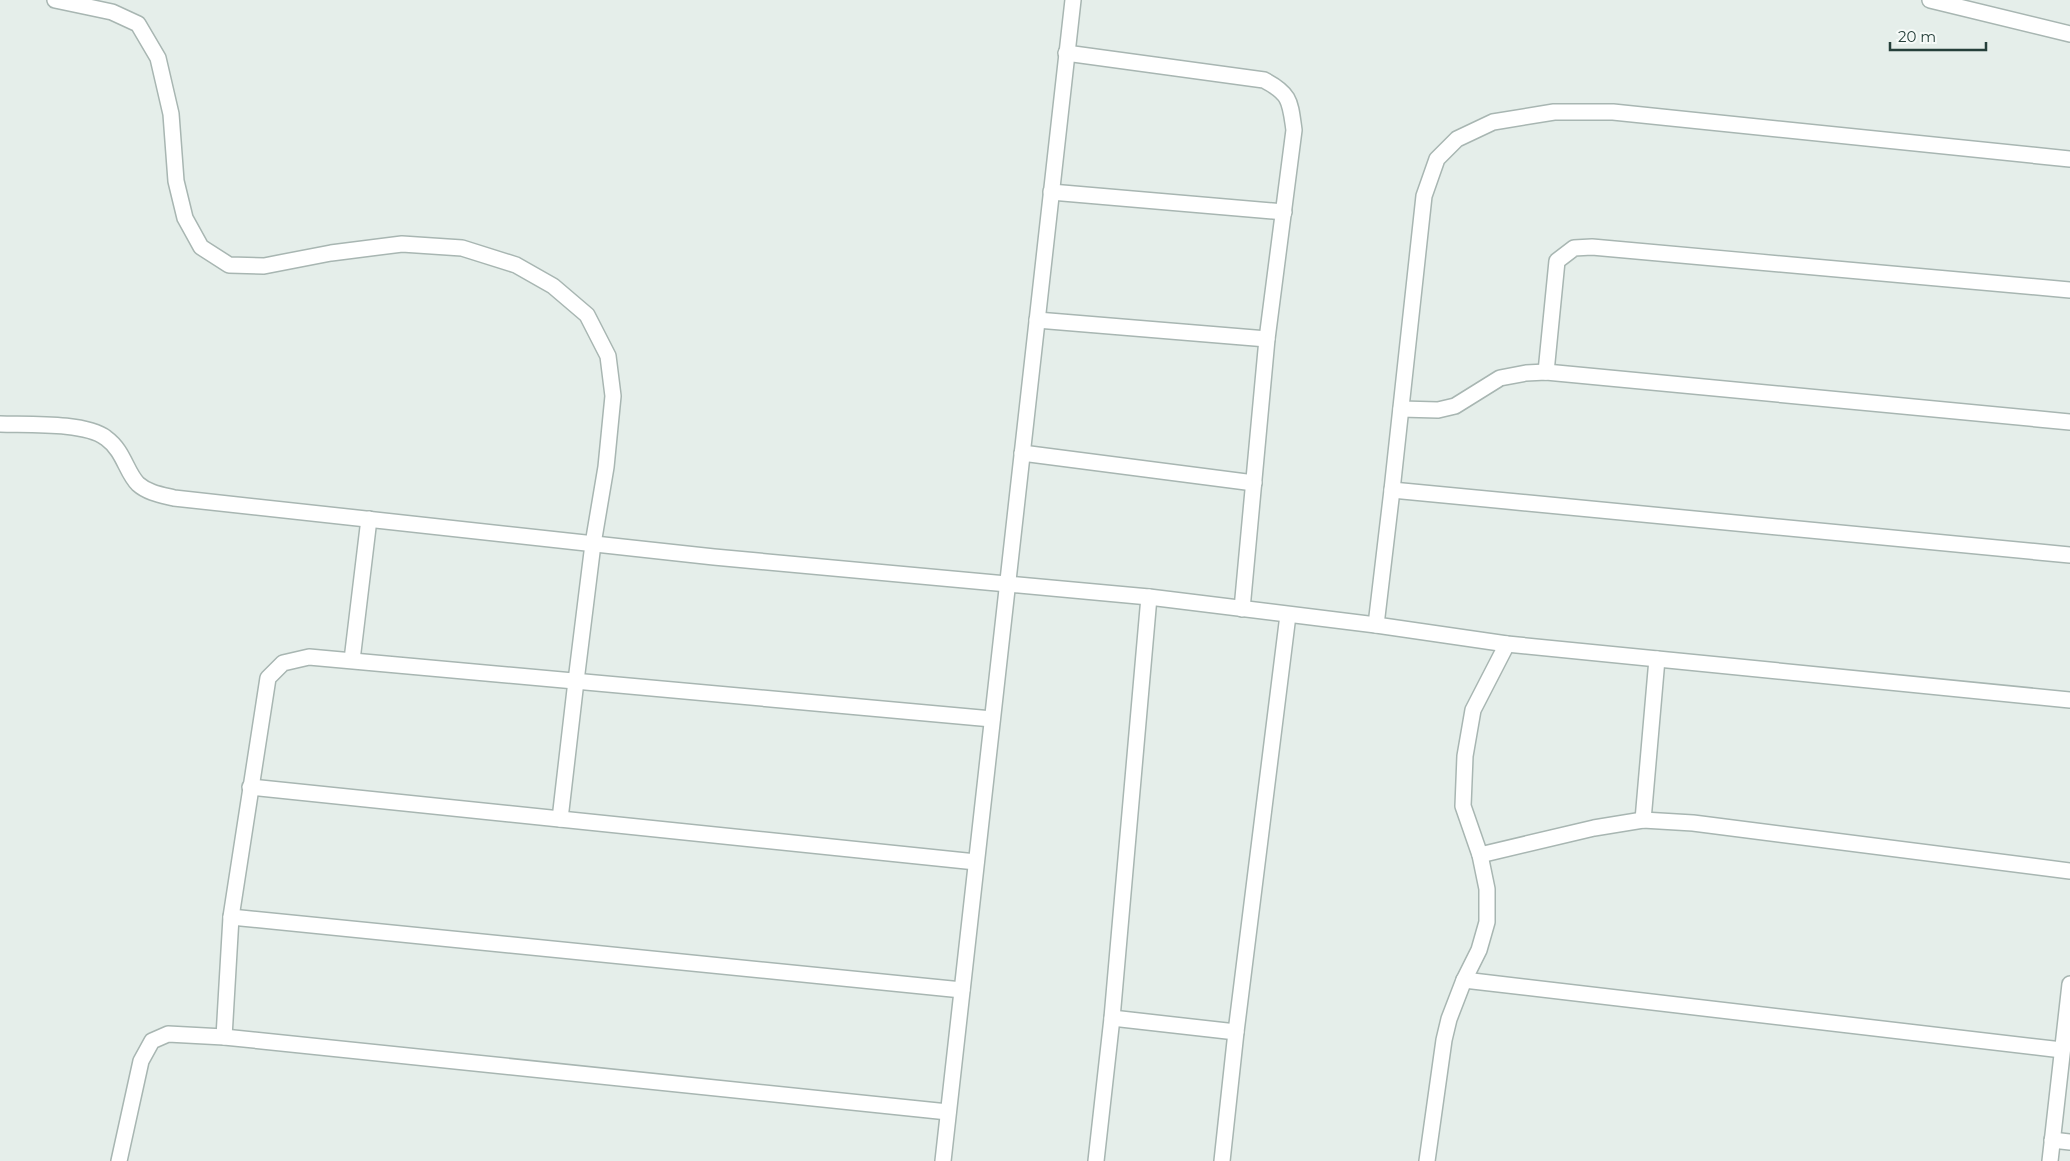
<svg xmlns="http://www.w3.org/2000/svg" width="2070" height="1161" font-family="Montserrat,sans-serif">
<style>
.lines{fill:none;stroke-linecap:round;stroke-linejoin:round}
.street-casing{stroke:#a8b6b2;stroke-width:18}
.street{stroke:#fff;stroke-width:15}
</style>
<rect width="100%" height="100%" fill="#e5eeea"/>
<g class="lines">
<defs>
<g id="street">
<polyline points="55,0 112,12 138,24 158,58 171,114 176,181 185,218 201,247 229,265 264,266 331,253 402,244 462,248 516,265 553,286 587,315 608,356 613,396 606,467 593,544 576,681 560,819"/>
<polyline points="1930,0 2070,34"/>
<path d="M1066,53L1264,80C1291,94 1290,102 1294,130L1267,339L1242,609"/>
<polyline points="1051,192 1284,212"/>
<polyline points="1037,320 1267,339"/>
<polyline points="1546,372 1557,261 1574,248 1592,247 2070,290"/>
<polyline points="1401,409 1438,410 1455,406 1500,378 1526,373 1546,372 2070,422"/>
<path d="M0,424C27,425 85,422 106,438C124,451 126,472 138,484C148,493 162,495 174,498L714,557L1149,597L1376,625L1507,644L2070,700"/>
<polyline points="1022,453 1254,483"/>
<polyline points="1392,490 2070,555"/>
<polyline points="1376,625 1392,490 1424,196 1437,159 1457,139 1493,122 1554,112 1613,112 2070,159"/>
<polyline points="352,660 369,519"/>
<polyline points="250,787 976,862"/>
<polyline points="1643,820 1657,659"/>
<polyline points="1480,855 1594,828 1643,820 1693,823 2070,871"/>
<polyline points="231,917 962,990"/>
<polyline points="1464,980 2062,1050"/>
<polyline points="1112,1018 1236,1032"/>
<polyline points="224,1037 231,917 268,678 283,663 309,657 992,719"/>
<polyline points="2052,1140 2070,1142"/>
<polyline points="119,1161 141,1061 152,1041 168,1034 224,1037 948,1112"/>
<polyline points="943,1161 1073,0"/>
<polyline points="1096,1161 1112,1018 1149,597"/>
<polyline points="1222,1161 1236,1032 1288,615"/>
<polyline points="1427,1161 1444,1040 1449,1019 1464,980 1479,950 1487,922 1487,889 1480,855 1463,806 1465,756 1473,710 1507,644"/>
<polyline points="2050,1161 2070,984"/>
</g>
</defs>
<use href="#street" class="street-casing"/>
<use href="#street" class="street"/>
</g>
<path d="M1890 42v8h96v-8" fill="none" stroke="#253f3a" stroke-width="2.5"/>
<text x="1898" y="42" font-size="15" fill="#253f3a" stroke="#f6faf8" stroke-width="4" paint-order="stroke">20 m</text>
</svg>
